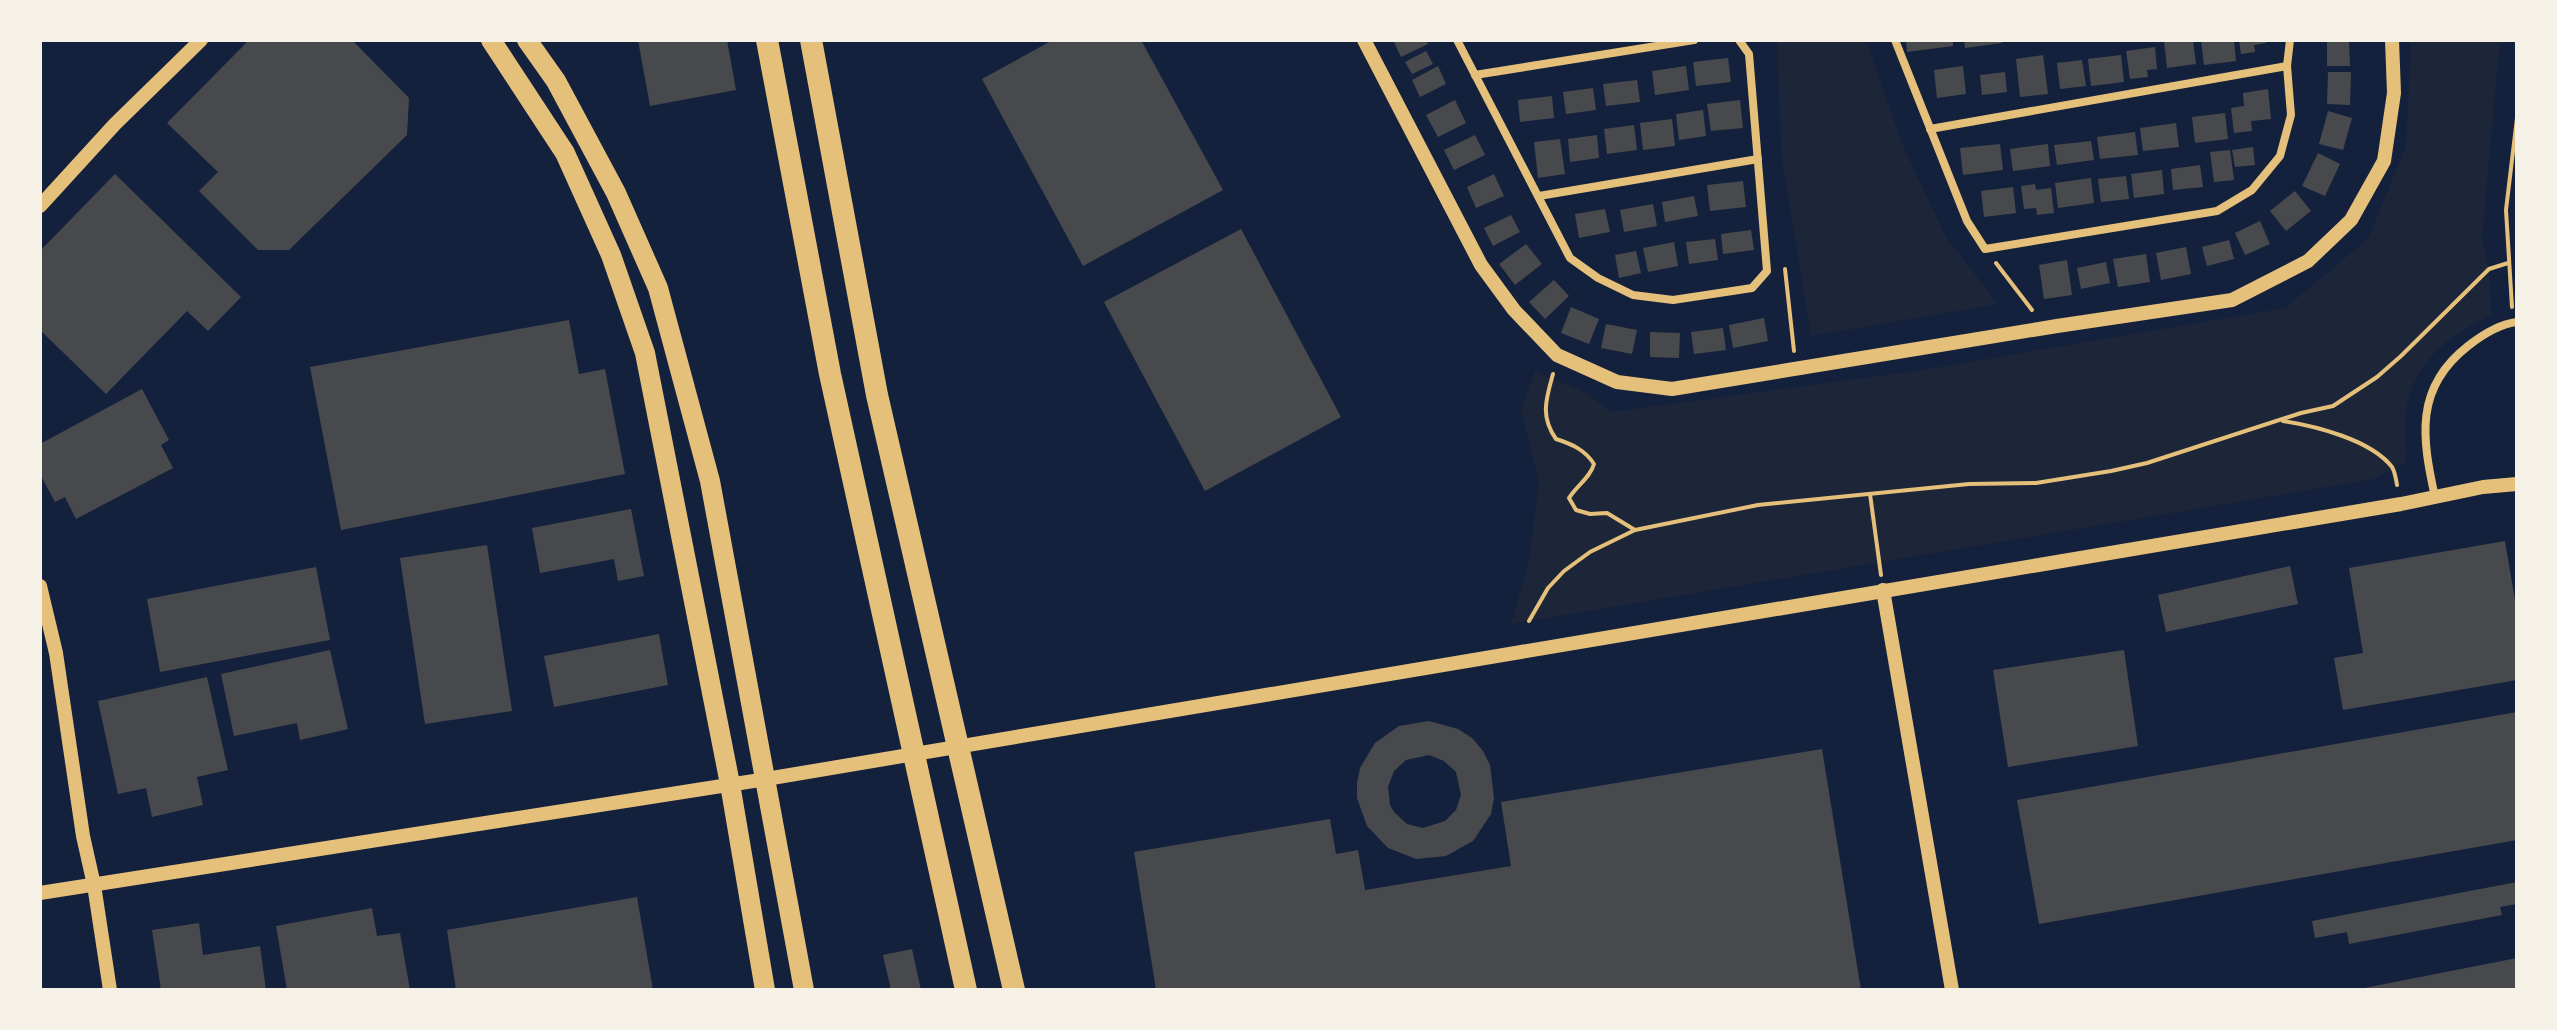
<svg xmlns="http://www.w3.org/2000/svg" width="2557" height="1030" font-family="'Open Sans',sans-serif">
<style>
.green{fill:#1d2539}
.building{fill:#48494c;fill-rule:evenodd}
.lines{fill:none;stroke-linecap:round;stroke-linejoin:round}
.path{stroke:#e5c07b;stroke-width:4}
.minor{stroke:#e5c07b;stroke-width:8}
.tertiary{stroke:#e5c07b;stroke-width:14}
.primary{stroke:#e5c07b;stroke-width:20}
.motorway{stroke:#e5c07b;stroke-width:22}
</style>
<rect width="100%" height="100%" fill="#14213d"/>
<g class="green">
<polygon points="1777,40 1866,40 1902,144 1946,237 1998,304 1811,336 1781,152"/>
<path d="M2411,40H2500L2482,239L2489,269L2491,315C2452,334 2419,357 2408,401C2403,418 2407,445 2406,463L2374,479L1511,624L1529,561L1539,482L1521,410L1535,371L1588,394L1611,412L1923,370L2285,308L2368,239L2406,146Z"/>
</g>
<g class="building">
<polygon points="249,40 352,40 409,98 407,135 289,250 258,250 199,191 218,172 167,123"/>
<polygon points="638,40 727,40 736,90 650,106"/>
<polygon points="1053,40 1141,40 1223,190 1083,266 982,79"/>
<polygon points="1393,40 1426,40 1428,44 1401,57"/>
<polygon points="1906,40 1953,40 1953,46 1907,52"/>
<polygon points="1964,40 2001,40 2002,43 1965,48"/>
<polygon points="2177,40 2193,40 2196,64 2167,68 2164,41"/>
<polygon points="2201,40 2234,40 2236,61 2204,65"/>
<polygon points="2239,40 2266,40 2266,43 2254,45 2255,52 2241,54"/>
<polygon points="2327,40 2349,40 2350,66 2327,66"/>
<polygon points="2155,47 2157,69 2147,70 2148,77 2130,79 2126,51"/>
<polygon points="1426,51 1433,64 1412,74 1405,62"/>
<polygon points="2043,55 2048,94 2020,97 2016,59"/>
<polygon points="2121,55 2124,82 2091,86 2088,59"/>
<polygon points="1728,58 1731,82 1696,86 1693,62"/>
<polygon points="2082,60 2086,86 2060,89 2057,63"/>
<polygon points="1438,66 1446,84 1420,97 1412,80"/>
<polygon points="1686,66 1689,90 1655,95 1652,71"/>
<polygon points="1963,66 1966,94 1937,98 1934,70"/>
<polygon points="2005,72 2007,92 1982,95 1980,75"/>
<polygon points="2328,72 2351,72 2350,105 2327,104"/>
<polygon points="1637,80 1640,102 1606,106 1603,84"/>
<polygon points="1593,88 1596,110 1566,114 1563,92"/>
<polygon points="2268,89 2271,119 2251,121 2252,131 2234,133 2231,108 2244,106 2243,93"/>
<polygon points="1552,96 1554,118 1520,122 1518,100"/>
<polygon points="1455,100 1466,123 1438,137 1426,115"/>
<polygon points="1740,100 1743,128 1711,131 1707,104"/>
<polygon points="1703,110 1706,136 1679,140 1676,114"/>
<polygon points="2328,111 2352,118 2343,150 2319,144"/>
<polygon points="2225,113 2228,139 2195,143 2192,117"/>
<polygon points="1672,119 1675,146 1643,150 1640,123"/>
<polygon points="2176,123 2179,147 2143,151 2140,128"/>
<polygon points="1634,125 1637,150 1607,154 1604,129"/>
<polygon points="2135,132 2138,155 2100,159 2097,137"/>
<polygon points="1475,135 1485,155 1454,170 1444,150"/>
<polygon points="1597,135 1599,158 1570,162 1568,139"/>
<polygon points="1560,139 1565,174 1538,178 1534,142"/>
<polygon points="2091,141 2094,160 2057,165 2054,145"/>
<polygon points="2000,144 2003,170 1963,175 1960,148"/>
<polygon points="2048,144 2050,166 2013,171 2010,149"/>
<polygon points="2253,147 2255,165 2235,167 2232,150"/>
<polygon points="2230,150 2234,180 2214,182 2210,152"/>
<polygon points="2318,153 2340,164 2325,196 2302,186"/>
<polygon points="2200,165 2203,187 2173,190 2171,169"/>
<polygon points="2162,170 2164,194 2134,198 2131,174"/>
<polygon points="115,174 241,297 208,331 187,311 106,394 40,330 40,251"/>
<polygon points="1494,174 1504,196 1476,208 1467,187"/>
<polygon points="2126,176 2129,199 2101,202 2098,179"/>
<polygon points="2091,178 2094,203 2058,208 2055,183"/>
<polygon points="1743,181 1746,207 1710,211 1707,185"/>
<polygon points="2035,184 2036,190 2051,188 2054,213 2037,215 2036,208 2024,209 2021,186"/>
<polygon points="2013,187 2016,213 1984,217 1981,191"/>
<polygon points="2295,191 2311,211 2286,231 2270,211"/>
<polygon points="1694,196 1698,216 1665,222 1662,202"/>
<polygon points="1653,204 1657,226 1624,232 1620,210"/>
<polygon points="1605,209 1610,232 1579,238 1575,214"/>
<polygon points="1511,215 1520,232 1493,246 1484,228"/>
<polygon points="2260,221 2270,244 2245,255 2235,233"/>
<polygon points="1241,229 1341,417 1205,491 1104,302"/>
<polygon points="1751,230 1754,250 1723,254 1721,234"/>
<polygon points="1715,239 1718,260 1689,264 1686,242"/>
<polygon points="2229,240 2234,259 2207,266 2202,247"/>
<polygon points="1674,242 1678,266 1648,272 1643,248"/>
<polygon points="1526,244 1542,264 1515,285 1499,264"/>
<polygon points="2186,247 2191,274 2161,280 2156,253"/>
<polygon points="1636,251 1641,273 1619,278 1615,255"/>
<polygon points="2146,254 2150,282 2118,287 2113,259"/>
<polygon points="2067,260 2072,295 2044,299 2039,265"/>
<polygon points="2106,262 2110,283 2081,289 2077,268"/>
<polygon points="1554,280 1569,296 1545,319 1529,302"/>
<polygon points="1571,307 1599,319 1589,344 1561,333"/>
<polygon points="1764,318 1768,341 1733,348 1729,325"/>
<polygon points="569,320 579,374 605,369 625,474 341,530 310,367"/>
<polygon points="1606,324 1637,330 1632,354 1601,348"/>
<polygon points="1723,328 1726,350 1694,354 1691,332"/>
<polygon points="1650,332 1680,333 1679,358 1650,357"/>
<polygon points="142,389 169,440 161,445 173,468 76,519 65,497 55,502 40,474 40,444"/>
<polygon points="631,509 644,576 618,581 614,559 540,573 532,528"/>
<polygon points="2505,541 2517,612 2517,680 2343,710 2334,658 2363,653 2349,568"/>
<polygon points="487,545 512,711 425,724 400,558"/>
<polygon points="2290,566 2298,604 2166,632 2158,595"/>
<polygon points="316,567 330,640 160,672 147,599"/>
<polygon points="659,634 668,685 554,707 544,656"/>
<polygon points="330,650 348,729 300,740 297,723 234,736 221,674"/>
<polygon points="2124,650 2138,746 2008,767 1993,670"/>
<polygon points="207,677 228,770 197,777 203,805 152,817 146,788 118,794 98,701"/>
<polygon points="2517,712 2517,840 2039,924 2017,800"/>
<path d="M1429,721L1458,729L1472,738L1483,751L1490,765L1494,798L1491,814L1473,841L1446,856L1416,859L1388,848L1367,826L1357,798V783L1360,768L1375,743L1399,726ZM1429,755L1444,761L1456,772L1461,795L1456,810L1445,821L1423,828L1407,824L1394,812L1390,805L1388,787L1394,771L1406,760Z"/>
<polygon points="1822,749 1861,990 1156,990 1134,852 1330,819 1336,854 1358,850 1365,890 1511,866 1501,802"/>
<polygon points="2517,882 2517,904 2500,907 2502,915 2349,944 2347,932 2315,938 2312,921"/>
<polygon points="637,897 653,990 456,990 447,930"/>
<polygon points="372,908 377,936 400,933 410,990 287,990 276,926"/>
<polygon points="199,923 203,955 260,946 266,990 161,990 152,930"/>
<polygon points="912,949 921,990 891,990 883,955"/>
<polygon points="2517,958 2517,990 2359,990 2359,989"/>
</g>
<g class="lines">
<g class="path">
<polyline points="1996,263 2032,310"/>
<polyline points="1785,269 1794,351"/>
<polyline points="2512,307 2506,210 2517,118"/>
<path d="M1553,374C1546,399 1540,416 1556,439C1572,444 1585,450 1594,464C1590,478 1577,485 1569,498L1576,510L1590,514L1607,513L1635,530"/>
<path d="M2283,421C2316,426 2371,440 2392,467C2395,472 2396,479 2397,485"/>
<polyline points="1870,494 1881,575"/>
<polyline points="1529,621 1548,588 1564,571 1590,552 1635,530 1758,505 1969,484 2036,483 2111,471 2147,463 2301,413 2333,406 2377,377 2401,356 2489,269 2508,263"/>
</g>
<g class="minor">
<polyline points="1457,40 1570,258 1598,278 1633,295 1673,300 1752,288 1767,271 1749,54 1739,40"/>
<polyline points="1895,40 1967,221 1985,249 2217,211 2252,190 2280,156 2291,115 2287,66 2290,40"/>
<polyline points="1475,75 1694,40"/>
<polyline points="1930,129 2287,66"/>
<polyline points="1539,196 1758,159"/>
<path d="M2435,497C2422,438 2414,388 2468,346C2482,335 2499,324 2517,322"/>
</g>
<g class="tertiary">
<polyline points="1364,40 1481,265 1514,310 1557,355 1617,382 1672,389 2057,326 2232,300 2308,261 2351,220 2384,161 2394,93 2392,40"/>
<polyline points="40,206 115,124 201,40"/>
<polyline points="40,586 56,653 83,836 94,885 110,990"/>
<polyline points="1883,590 1952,990"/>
<polyline points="40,893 766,779 2401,504 2483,487 2517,484"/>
</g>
<g class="primary">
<polyline points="491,40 565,153 611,255 645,353 730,784 765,990"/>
<polyline points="527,40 556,81 616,193 658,288 710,481 804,990"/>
</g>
<g class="motorway">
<polyline points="767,40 830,374 966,990"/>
<polyline points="811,40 877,395 1014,990"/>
</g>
</g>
<rect width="2557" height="1030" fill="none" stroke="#f6f1e7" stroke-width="84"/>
</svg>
